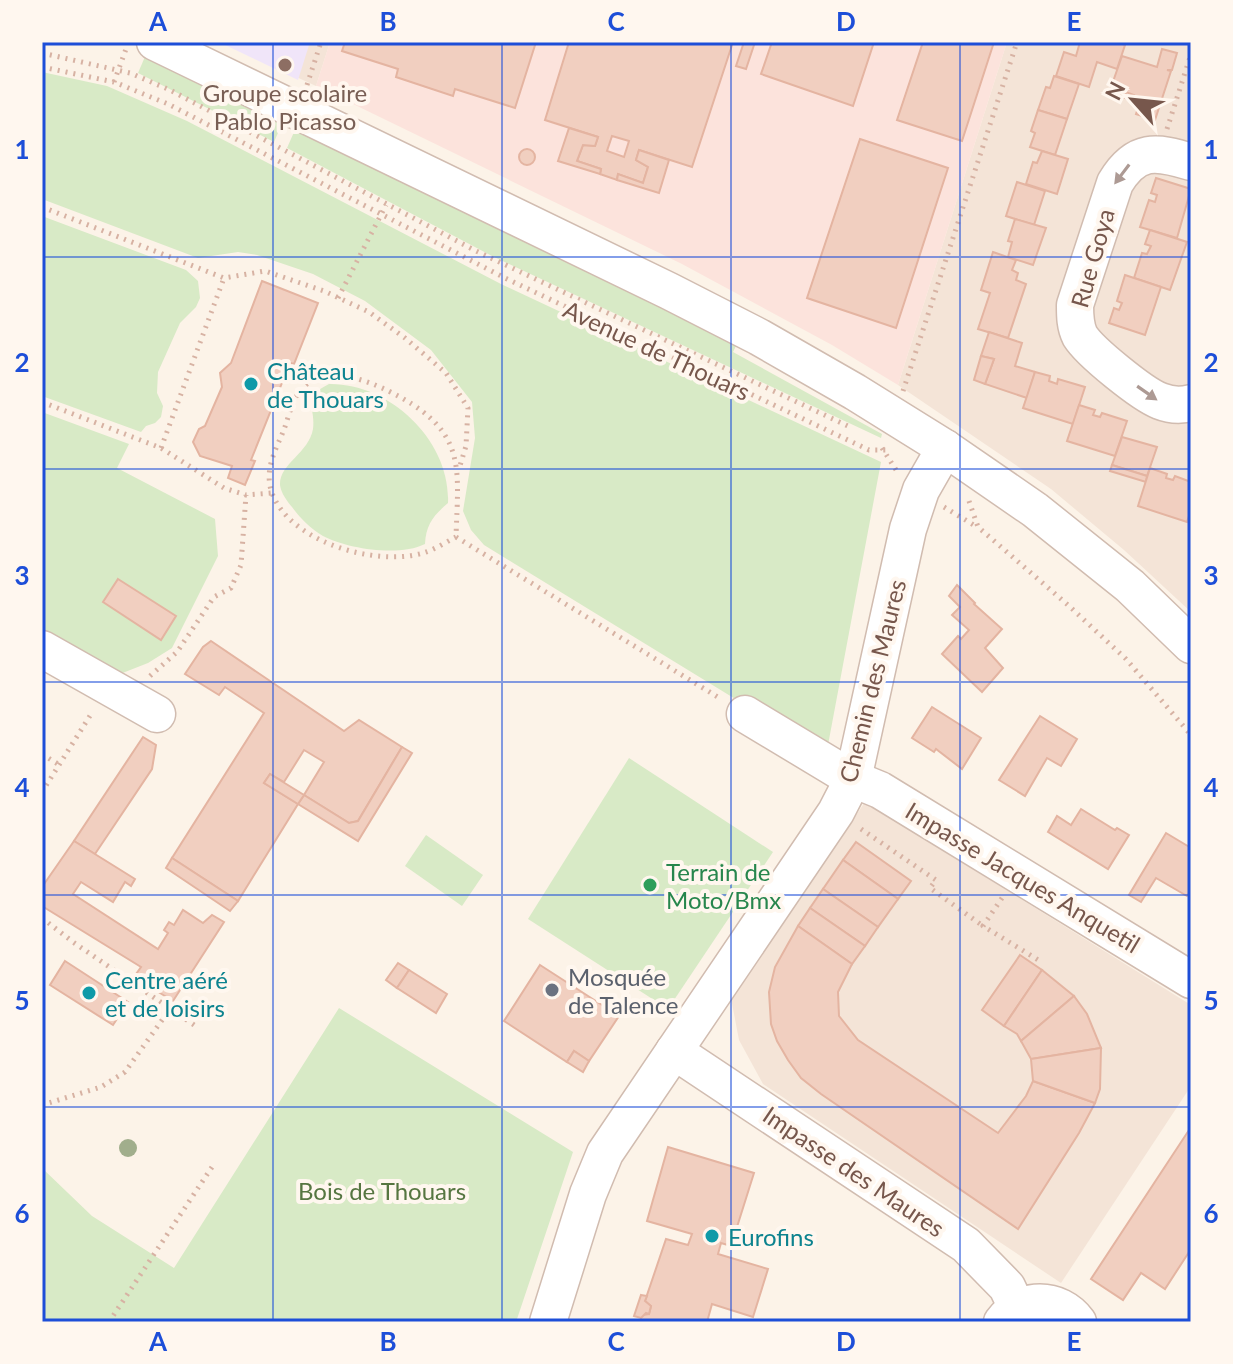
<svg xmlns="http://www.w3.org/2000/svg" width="1233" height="1364" font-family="Lato,sans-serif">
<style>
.residential{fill:#f4e4d7}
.commercial{fill:#fce3dc}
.education{fill:#f0e5f9}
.green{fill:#d8eac6}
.building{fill:#f1cfc0;stroke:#e4b4a1;stroke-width:2;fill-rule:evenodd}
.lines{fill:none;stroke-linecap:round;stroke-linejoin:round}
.minor-casing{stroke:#d1bcb0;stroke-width:39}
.path{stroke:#d7b2a3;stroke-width:5;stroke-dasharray:2 6;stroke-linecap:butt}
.minor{stroke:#fff;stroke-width:36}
.tree{fill:#a1ae8c}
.oneway{fill:#ad9a94}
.grid{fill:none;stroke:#1d4ed8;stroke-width:2;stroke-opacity:0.55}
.education-dot{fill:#8d6e63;stroke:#fff7ef;stroke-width:3}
.culture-dot{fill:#0f9aa8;stroke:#fff7ef;stroke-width:3}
.leisure-dot{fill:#2e9e5b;stroke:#fff7ef;stroke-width:3}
.worship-dot{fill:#6b7280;stroke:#fff7ef;stroke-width:3}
.labels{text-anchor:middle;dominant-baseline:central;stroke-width:8;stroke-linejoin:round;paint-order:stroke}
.education-label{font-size:24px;fill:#785e54;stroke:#fff7ef}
.street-label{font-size:24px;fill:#77574c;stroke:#fff7ef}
.culture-label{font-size:24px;fill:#0d838f;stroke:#fff7ef;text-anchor:start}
.leisure-label{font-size:24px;fill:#27864d;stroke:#fff7ef;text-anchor:start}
.worship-label{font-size:24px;fill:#5b616d;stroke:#fff7ef;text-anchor:start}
.park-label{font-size:24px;fill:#567641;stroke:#fff7ef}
.neatline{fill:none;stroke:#1d4ed8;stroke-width:3}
.grid-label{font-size:26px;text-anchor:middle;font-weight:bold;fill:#1d4ed8}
</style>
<rect width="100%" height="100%" fill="#fcf3e8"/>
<g class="residential">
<polygon points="220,42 330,42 316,86"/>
<polygon points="1007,42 1191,42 1191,612 1124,550 1051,489 898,385"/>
<polygon points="865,802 1191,1005 1191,1086 1061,1283 763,1084 739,1040 731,998"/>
</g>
<polygon class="commercial" points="330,42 1007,42 898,385 832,345 682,264 316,86"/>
<polygon class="education" points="219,42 310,42 298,80"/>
<g class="green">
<polygon points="147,52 285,117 274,142 138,73"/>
<polygon points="42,72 107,86 187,121 501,284 881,462 828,745 750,708 484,545 471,530 463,511 475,438 472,402 431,350 365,301 313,274 257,255 238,252 198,258 42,199"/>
<polygon points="298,123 739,340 733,352 882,434 881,438 492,256 287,148"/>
<polygon points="42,216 186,270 198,281 200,298 196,307 180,323 158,372 157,393 163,406 161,417 155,423 146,426 141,432 42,396"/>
<path d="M329,384C390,383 451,441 448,503C434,515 426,524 425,544C399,557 348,549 323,536C311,529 300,518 292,507C287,501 281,493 280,485C279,464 309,453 313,429C316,403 299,400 329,384Z"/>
<polygon points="42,412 129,444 117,468 215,519 218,556 172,648 148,663 120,674 42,631"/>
<polygon points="629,758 773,852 668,1009 528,919"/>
<polygon points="426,835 483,875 462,906 405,866"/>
<polygon points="339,1008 573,1152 516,1322 42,1322 42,1168 92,1216 174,1268"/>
</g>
<g class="building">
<polygon points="345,42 536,42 515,108 455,89 453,96 396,77 398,69 342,51"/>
<path d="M569,42H733L692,167L639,150L636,160L648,167L643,183L618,174L617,180L600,174L601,169L577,161L583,145L595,146L598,137L545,120ZM612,136L629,141L624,157L607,151Z"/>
<polygon points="744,42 755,42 746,69 736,66"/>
<polygon points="772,42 874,42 853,106 761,74"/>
<polygon points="923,42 994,42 962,141 897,120"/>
<polygon points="1080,42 1117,42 1125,45 1117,69 1097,62 1089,87 1056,76 1064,52 1076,56"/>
<polygon points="1162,49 1177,53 1172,70 1167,70 1171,71 1155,120 1136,114 1140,102 1132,100 1134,95 1126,92 1125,98 1109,93 1122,56 1157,67"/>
<polygon points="1054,76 1079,84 1067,119 1038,110 1046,87 1050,88"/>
<polygon points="1038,110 1067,119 1055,155 1030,147 1035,133 1031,131"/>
<polygon points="569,128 598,137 595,146 583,145 577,161 601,169 600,174 558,161"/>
<polygon points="860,139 948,168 896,328 807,298"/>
<circle cx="527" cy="157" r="8"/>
<polygon points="639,150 669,160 659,193 617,180 618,174 643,183 648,167 636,160"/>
<polygon points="1042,151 1068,159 1057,194 1026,184 1033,162 1037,163"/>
<polygon points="1156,178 1191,189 1177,238 1140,227 1149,200 1155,202 1157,195 1151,193"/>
<polygon points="1017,182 1045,191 1034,225 1006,216"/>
<polygon points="1015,219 1046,228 1033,265 1008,257 1012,242 1008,241"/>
<polygon points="1150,230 1187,242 1170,290 1134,278 1142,253 1147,254 1151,246 1145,244"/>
<polygon points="993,252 1016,260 1012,270 1018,273 1016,280 1026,284 1008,338 978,329 990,293 981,290"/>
<polygon points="1125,275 1161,287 1145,335 1109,323 1114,308 1119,310 1122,303 1117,301"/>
<polygon points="262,281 318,303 294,364 290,363 251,460 255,461 245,485 228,478 232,466 200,456 193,442 199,429 205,426 222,387 220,373 231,363"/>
<polygon points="989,332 1022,343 1015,366 1035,372 1027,398 985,384 994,359 981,356"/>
<polygon points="981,356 994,359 985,384 974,380"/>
<polygon points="1035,372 1050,376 1049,381 1057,384 1058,379 1085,387 1073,424 1023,408"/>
<polygon points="1079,405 1095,410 1093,415 1100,417 1102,413 1127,421 1115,456 1067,441"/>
<polygon points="1122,437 1157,447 1147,476 1112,465"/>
<polygon points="1112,465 1147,476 1146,482 1110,471"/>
<polygon points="1150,468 1167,474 1166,478 1173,480 1175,476 1191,482 1191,510 1187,522 1138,506"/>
<polygon points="118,579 176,616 161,640 103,602"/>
<polygon points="957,585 975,603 974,604 1002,629 985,648 1003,668 982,692 942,654 958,636 961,639 969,630 952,615 960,607 949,596"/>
<polygon points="211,641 344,731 359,720 402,747 358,821 349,823 304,795 324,762 304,750 284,782 270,774 264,783 298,804 238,901 172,858 264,713 225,687 219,695 185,674 203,647"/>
<polygon points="932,707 981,738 962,769 936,749 934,752 912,738"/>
<polygon points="1040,716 1077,739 1061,766 1047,758 1025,796 999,780"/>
<polygon points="143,737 156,745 152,769 95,854 74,841"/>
<polygon points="402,747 412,753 358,841 298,804 304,795 349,823 358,821"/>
<polygon points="270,774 304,795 298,804 264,783"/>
<polygon points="1081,809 1115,830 1117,828 1129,835 1108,869 1048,832 1057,816 1071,825"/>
<polygon points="1166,833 1191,848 1191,890 1187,896 1156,878 1141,902 1129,895"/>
<polygon points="74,841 135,879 131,886 125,882 113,902 81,882 73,894 158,949 168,933 164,930 169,922 174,925 183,910 203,923 212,915 224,922 173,1001 134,977 141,967 42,906 42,887"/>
<polygon points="856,842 911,881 898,899 843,860"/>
<polygon points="172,858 238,901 230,911 166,868"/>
<polygon points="843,860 898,899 878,927 823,889"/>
<polygon points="823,889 878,927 865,946 810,908"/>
<polygon points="810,908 865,946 852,964 798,926"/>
<polygon points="798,926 852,964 838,992 839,1016 858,1040 998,1133 1026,1096 1033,1081 1095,1103 1079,1133 1018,1229 821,1094 801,1078 788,1060 777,1041 771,1024 769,992 775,967"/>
<polygon points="1020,955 1042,970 1004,1026 982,1010"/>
<polygon points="65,961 128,1002 113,1025 50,985"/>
<polygon points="398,963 409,970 397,988 386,980"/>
<polygon points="540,965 619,1016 589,1061 574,1051 567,1062 504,1021"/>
<polygon points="409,970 447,994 436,1013 397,988"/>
<polygon points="1042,970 1074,996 1021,1041 1017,1034 1004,1026"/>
<polygon points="1074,996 1087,1014 1101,1048 1031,1059 1021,1041"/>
<polygon points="1101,1048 1100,1089 1095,1103 1033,1081 1031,1059"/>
<polygon points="574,1051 589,1061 583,1072 567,1062"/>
<polygon points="1191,1127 1191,1249 1165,1289 1141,1273 1123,1300 1091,1279"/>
<polygon points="668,1147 754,1173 731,1246 721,1243 718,1254 768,1269 753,1317 712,1304 707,1322 640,1322 642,1315 649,1314 651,1306 645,1301 666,1239 688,1245 692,1234 647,1221"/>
<polygon points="641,1295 647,1296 645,1301 651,1306 649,1314 646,1313 641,1318 634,1316"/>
</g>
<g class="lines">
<defs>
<g id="minor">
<polyline points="155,42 669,291 759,337 855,392 945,448 1035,510 1130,586 1191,645"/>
<path d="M1191,162C1156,151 1136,148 1115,183L1075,305C1075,316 1075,326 1080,336C1090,352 1142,394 1160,401C1170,405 1180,406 1191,403"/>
<polyline points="42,649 157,714"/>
<polyline points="745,714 853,779 880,790 1191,980"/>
<polyline points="674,1051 966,1245 1007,1287 1017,1308"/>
<polyline points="548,1322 588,1194 605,1153 836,812 853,779 908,529 921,490 945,448"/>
<path d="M1002,1322C1021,1296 1059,1296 1078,1322"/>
</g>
</defs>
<use href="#minor" class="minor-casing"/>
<g class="path">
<polyline points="42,53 130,73 170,90 476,251 850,427"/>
<polyline points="42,67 114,82 168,104 505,278 869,450 890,450"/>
<polyline points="114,82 126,49"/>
<polyline points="307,85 321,42"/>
<polyline points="1167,129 1191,54"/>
<polyline points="42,207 224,278 265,271 324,291 369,312 405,338 446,373 468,408 466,446 459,469"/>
<polyline points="338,298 386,205"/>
<polyline points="903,391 1017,42"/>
<polyline points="42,402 161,448 224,488 246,495 272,493"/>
<polyline points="161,448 224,278"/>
<polyline points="882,448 898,473"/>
<polyline points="969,501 978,527 1068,605 1126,659 1191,735"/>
<polyline points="944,507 977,527"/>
<path d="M456,537C446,542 434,550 423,553C376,567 287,542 271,490C265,469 275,451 283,432C288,420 291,403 299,392C323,360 373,382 400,397C467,434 458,470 456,537L721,699"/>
<polyline points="150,676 177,652 214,597 231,588 241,565 246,495"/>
<polyline points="42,758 45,756 58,764"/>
<polyline points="42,792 93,711"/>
<polyline points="861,829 936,880 930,888 983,926"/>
<polyline points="1002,898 983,926 1040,961"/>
<polyline points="42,918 73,942 197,1027"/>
<polyline points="42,1105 101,1087 125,1072 170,1009"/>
<polyline points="109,1322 212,1167"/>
</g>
<use href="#minor" class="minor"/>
</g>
<circle class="tree" cx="128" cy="1148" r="9"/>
<defs><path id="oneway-solid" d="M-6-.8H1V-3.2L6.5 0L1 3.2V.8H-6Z" transform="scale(2)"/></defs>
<g class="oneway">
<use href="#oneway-solid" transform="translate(1122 174) rotate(127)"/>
<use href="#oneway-solid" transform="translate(1147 393) rotate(35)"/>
</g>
<path class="grid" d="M273,42V1322M502,42V1322M731,42V1322M960,42V1322M42,257H1191M42,469H1191M42,682H1191M42,895H1191M42,1107H1191"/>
<circle class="education-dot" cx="285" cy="65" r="8"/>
<g class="culture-dot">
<circle cx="251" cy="384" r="8"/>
<circle cx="89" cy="993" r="8"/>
<circle cx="712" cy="1236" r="8"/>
</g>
<circle class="leisure-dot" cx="650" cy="885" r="8"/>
<circle class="worship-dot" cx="552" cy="990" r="8"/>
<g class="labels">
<g class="education-label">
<text x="285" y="92">Groupe scolaire<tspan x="285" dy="28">Pablo Picasso</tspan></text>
</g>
<g class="street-label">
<text transform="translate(1092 258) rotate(-74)">Rue Goya</text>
<text transform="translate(657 350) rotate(25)">Avenue de Thouars</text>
<text transform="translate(872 681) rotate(-76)">Chemin des Maures</text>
<text transform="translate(1023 877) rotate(31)">Impasse Jacques Anquetil</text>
<text transform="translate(854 1171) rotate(34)">Impasse des Maures</text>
</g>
<g class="culture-label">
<text x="267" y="370">Château<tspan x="267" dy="28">de Thouars</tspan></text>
<text x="105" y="979">Centre aéré<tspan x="105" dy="28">et de loisirs</tspan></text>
<text x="728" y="1236">Eurofins</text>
</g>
<g class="leisure-label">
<text x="666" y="871">Terrain de<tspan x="666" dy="28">Moto/Bmx</tspan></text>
</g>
<g class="worship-label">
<text x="568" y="976">Mosquée<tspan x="568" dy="28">de Talence</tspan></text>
</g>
<g class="park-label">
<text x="382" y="1190">Bois de Thouars</text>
</g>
</g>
<rect width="1233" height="1364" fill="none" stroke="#fff7ef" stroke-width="88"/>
<g transform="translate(1133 100) rotate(297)" stroke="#fff7ef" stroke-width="6" paint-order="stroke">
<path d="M0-6L14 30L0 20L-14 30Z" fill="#77574c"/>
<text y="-12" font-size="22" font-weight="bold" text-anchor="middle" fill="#77574c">N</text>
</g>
<rect x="44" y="44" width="1145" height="1276" class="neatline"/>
<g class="grid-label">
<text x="158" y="31">A</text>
<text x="388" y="31">B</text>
<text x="616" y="31">C</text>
<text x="846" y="31">D</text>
<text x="1074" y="31">E</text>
<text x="22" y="159">1</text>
<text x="1211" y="159">1</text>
<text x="22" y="372">2</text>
<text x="1211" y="372">2</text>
<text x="22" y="585">3</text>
<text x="1211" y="585">3</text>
<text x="22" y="797">4</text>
<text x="1211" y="797">4</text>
<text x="22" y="1010">5</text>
<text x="1211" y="1010">5</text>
<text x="22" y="1223">6</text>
<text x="1211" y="1223">6</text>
<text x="158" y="1351">A</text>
<text x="388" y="1351">B</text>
<text x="616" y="1351">C</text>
<text x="846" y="1351">D</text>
<text x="1074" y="1351">E</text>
</g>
</svg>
